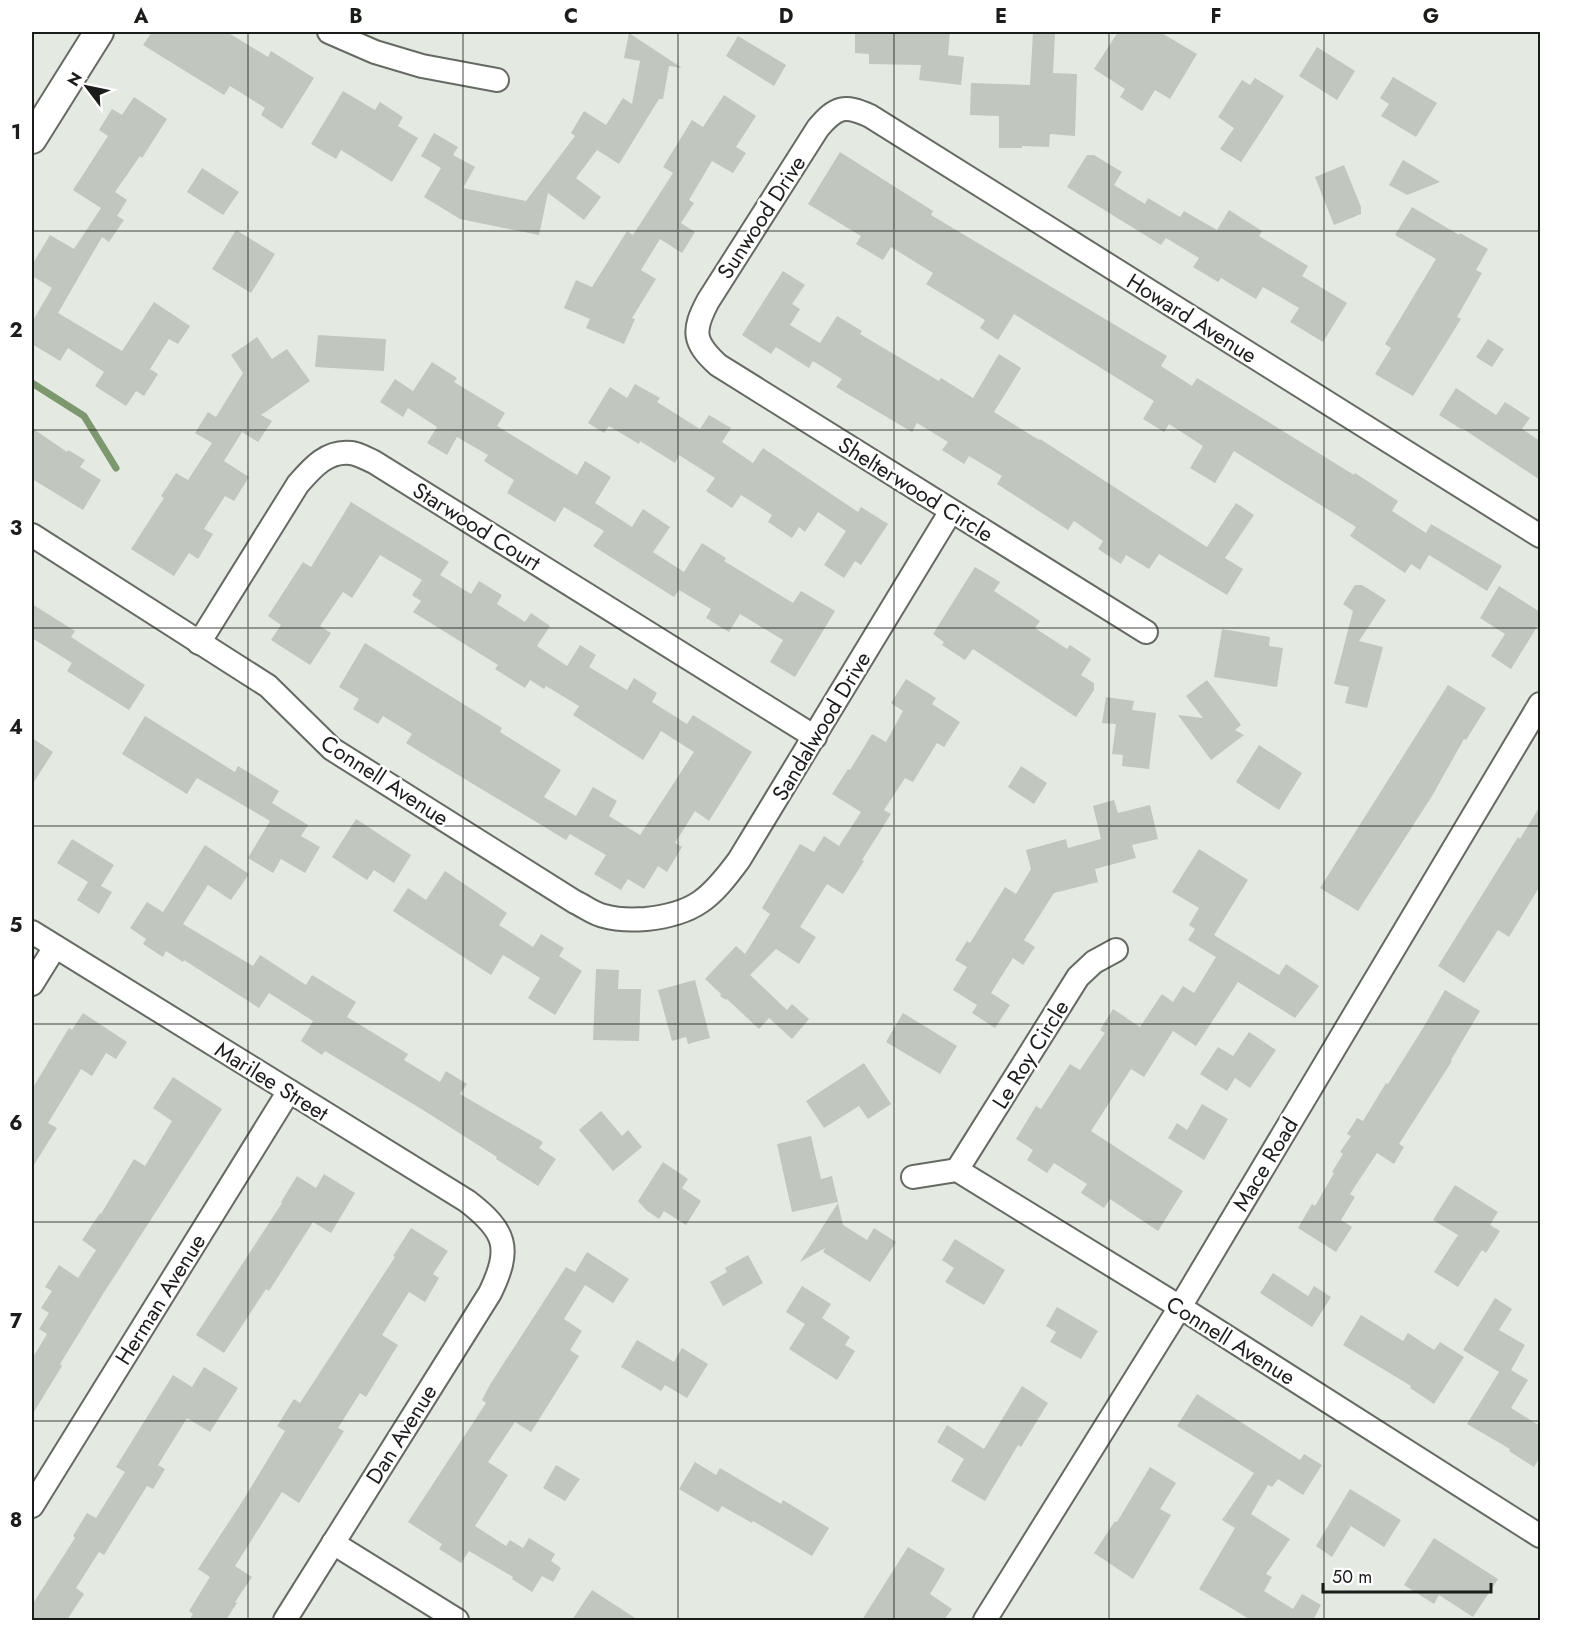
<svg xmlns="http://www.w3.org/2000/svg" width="1572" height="1652" font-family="Jost,sans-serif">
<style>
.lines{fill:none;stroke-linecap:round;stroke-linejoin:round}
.stream{stroke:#7d986e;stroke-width:7}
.building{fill:#c1c6be}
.minor-casing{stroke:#656a62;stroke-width:26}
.tertiary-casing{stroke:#656a62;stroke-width:32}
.minor{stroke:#fff;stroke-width:22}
.tertiary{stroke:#fff;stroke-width:28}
.grid{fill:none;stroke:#1b1d1a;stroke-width:1.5;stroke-opacity:0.55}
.labels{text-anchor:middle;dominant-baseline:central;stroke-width:5;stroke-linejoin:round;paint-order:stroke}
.street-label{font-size:22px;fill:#1b1d1a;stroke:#fff}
.neatline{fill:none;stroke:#1b1d1a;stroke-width:2}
.grid-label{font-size:20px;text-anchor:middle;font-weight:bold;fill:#1b1d1a}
</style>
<rect width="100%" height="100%" fill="#e4eae2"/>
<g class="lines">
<polyline class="stream" points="32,383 84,416 116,468"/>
</g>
<g class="building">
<polygon points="152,32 227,32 268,57 271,51 314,78 282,129 261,115 265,108 230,86 224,95 143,45"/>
<polygon points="855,32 950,32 948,55 964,57 961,85 919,80 921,65 869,64 869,54 855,53"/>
<polygon points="1033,32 1055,33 1053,73 1077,74 1075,136 1050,134 1049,147 1022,146 1022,148 999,148 999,116 970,115 971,83 1030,85"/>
<polygon points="1118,32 1160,32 1197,54 1170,99 1155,90 1142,111 1120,97 1125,89 1094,69"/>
<polygon points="629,33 682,68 669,66 663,99 659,99 619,164 597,150 576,178 601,197 584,220 548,193 539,235 460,219 424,197 441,168 421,156 434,133 458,147 453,155 475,167 463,188 526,201 575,136 571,133 584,111 606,125 623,98 632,104 640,61 624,58"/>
<polygon points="738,36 786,65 774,86 726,56"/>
<polygon points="1317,47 1355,71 1337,100 1299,76"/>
<polygon points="1393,77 1437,103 1416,137 1381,116 1389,104 1380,98"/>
<polygon points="1255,78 1284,96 1241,162 1220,149 1234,128 1218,117 1242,80 1250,85"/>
<polygon points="343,91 375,110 380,102 403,117 398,126 418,138 392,182 341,150 336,159 311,144"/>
<polygon points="724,95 756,116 736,147 746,153 733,173 712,161 689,200 694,203 681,223 695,232 682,253 660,239 641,270 656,279 632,318 635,319 624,344 586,328 590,319 564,308 576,280 592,287 627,231 633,235 673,173 663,167 692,120 703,127"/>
<polygon points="134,97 167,119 142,158 140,156 115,192 127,200 117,216 124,220 109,242 102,237 58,313 122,351 154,302 190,326 178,344 169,339 150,369 158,374 144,396 136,391 126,406 95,386 104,372 68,348 60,361 32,344 32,322 52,288 32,276 32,265 50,235 74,249 101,208 73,190 108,136 99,130 112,109 122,115"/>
<polygon points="840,152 933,211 931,215 1167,356 1161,366 1192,386 1197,378 1354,475 1355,473 1398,501 1392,511 1426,533 1431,524 1502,566 1487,591 1429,555 1420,570 1411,564 1405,573 1350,536 1356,527 1234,451 1215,483 1190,468 1203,446 1169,424 1164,432 1143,419 1154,401 1014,314 998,340 980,328 985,320 926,284 933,273 891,247 883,260 856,244 861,236 808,204"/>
<polygon points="1087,155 1094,155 1122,172 1114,185 1145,204 1148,198 1180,217 1184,211 1217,230 1229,210 1262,231 1259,236 1308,266 1302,276 1347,303 1323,342 1290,322 1299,308 1263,287 1256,299 1221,278 1218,282 1193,267 1199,258 1166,238 1161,245 1067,187"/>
<polygon points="1403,160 1440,182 1407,195 1389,185"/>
<polygon points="1344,165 1361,207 1361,214 1334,225 1315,177"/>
<polygon points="202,168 239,192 223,215 187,192"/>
<polygon points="1412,207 1459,235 1460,233 1488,249 1476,270 1482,273 1457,317 1461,319 1413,396 1375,374 1391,348 1385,344 1436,259 1395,235"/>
<polygon points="236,230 275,254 251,293 212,269"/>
<polygon points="783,271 805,285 792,304 800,309 790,325 820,343 837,316 862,331 860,334 939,381 941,378 973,398 999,354 1021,368 994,412 1039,440 1040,439 1207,547 1236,503 1254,515 1225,558 1243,569 1227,595 1159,554 1149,569 1126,555 1121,564 1098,549 1103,541 1074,521 1068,530 997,484 1002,476 969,456 964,464 942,450 948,442 917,423 912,432 836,387 842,379 813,361 809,368 776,347 771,354 742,335"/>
<polygon points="318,335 386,339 384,371 315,367"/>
<polygon points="257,337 272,359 287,349 310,381 261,415 272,421 258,442 242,432 224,461 249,477 234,501 225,496 204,529 213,534 198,559 189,553 174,576 131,549 164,498 161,496 176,473 188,480 212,443 195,433 208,412 216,417 243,373 231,355"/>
<polygon points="1488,339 1504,349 1492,367 1476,357"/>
<polygon points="432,362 457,378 454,382 505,413 497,426 577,475 585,461 611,477 595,503 632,527 643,509 670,527 653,552 684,572 702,543 726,558 724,561 793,603 801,591 835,611 795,677 770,662 783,640 740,614 729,632 706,618 711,609 679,590 674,597 593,546 604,531 564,507 555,522 507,493 514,480 484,461 488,455 457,437 447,455 427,443 437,427 408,408 403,417 380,402 395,379 413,391"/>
<polygon points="635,384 660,398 657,402 700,429 709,415 731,428 722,442 753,463 763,448 858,512 861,507 888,524 861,565 855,561 844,578 824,565 846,531 818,512 805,532 799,527 792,538 768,522 772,515 741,495 732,508 706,491 715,478 679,455 675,463 640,441 639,444 609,426 604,433 588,423 610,387 627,398"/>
<polygon points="1456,388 1496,415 1505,402 1530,418 1522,429 1540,441 1540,480 1462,428 1461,429 1439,415"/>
<polygon points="32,428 67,452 68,450 85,460 80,467 101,480 83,510 32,479"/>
<polygon points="351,502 449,562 440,575 471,594 479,581 502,595 497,604 525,622 531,613 550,626 537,646 567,666 580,645 596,655 589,667 627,690 634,678 657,693 652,702 687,724 693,715 752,752 709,821 695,811 675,843 682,847 667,872 658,866 644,889 628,879 621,890 594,874 606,855 570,834 566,840 430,758 406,743 412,734 383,716 378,724 353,709 359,699 339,687 365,643 502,728 500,732 561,770 544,797 576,816 593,787 617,801 609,816 640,835 694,752 661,731 643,760 573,715 579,706 546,686 544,689 530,680 525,688 495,669 498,665 413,612 421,601 412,595 422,580 380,555 352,598 343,592 320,626 331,633 310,665 271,640 281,625 268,616 303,562 311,567"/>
<polygon points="975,567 1000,582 994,591 1040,621 1035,628 1067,649 1070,645 1091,659 1081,675 1094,683 1094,690 1076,717 973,649 965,660 942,645 944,642 933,634"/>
<polygon points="1355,585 1362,585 1386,600 1359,641 1383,647 1367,708 1345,703 1349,687 1334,684 1353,611 1343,604"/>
<polygon points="1499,586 1540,612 1540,622 1511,669 1491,656 1505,634 1480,618"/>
<polygon points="32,604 75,631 71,637 145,685 129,710 67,671 72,663 32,638"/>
<polygon points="1222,629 1270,637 1269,646 1283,648 1277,687 1214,677"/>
<polygon points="906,679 936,698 932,704 960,722 944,747 937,743 913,782 905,778 884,810 891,814 862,860 864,861 843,894 827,884 800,927 816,937 799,964 776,949 750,975 787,1010 792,1004 809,1019 792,1039 769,1018 759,1029 727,999 726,1000 720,996 721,994 705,979 736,946 745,954 770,914 762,908 800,844 814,852 824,836 839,846 861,812 832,794 848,769 850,770 872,734 886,742 903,711 891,703"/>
<polygon points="1207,680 1241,725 1235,730 1244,735 1211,760 1178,715 1203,718 1186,696"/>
<polygon points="1448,685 1486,708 1466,740 1464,739 1432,796 1358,911 1320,888"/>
<polygon points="1106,697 1134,701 1132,710 1156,713 1149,769 1122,766 1123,755 1112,754 1116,724 1102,723"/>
<polygon points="145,716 235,772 238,766 279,791 272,803 308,825 301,836 320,847 305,873 281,859 273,873 248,858 270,821 197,778 187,794 122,754"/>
<polygon points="32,738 53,752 32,785"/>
<polygon points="1259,745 1302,773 1279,810 1236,782"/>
<polygon points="1021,766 1047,783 1034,804 1008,787"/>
<polygon points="1114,800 1118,813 1150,805 1158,839 1132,845 1136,858 1095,869 1098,882 1054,893 1024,940 1035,947 1023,965 1013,958 991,993 1010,1005 995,1028 972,1013 977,1005 953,990 967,967 955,960 967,941 970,943 1005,887 1016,894 1031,869 1026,850 1066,839 1068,848 1101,839 1093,806"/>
<polygon points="1540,806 1540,886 1509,937 1498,930 1464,983 1438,966 1518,837 1520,839"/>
<polygon points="356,819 411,855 394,883 374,870 367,880 332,857"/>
<polygon points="72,839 114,865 101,886 112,892 99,914 77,900 88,882 57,863"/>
<polygon points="205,845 249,874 231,900 208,885 183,924 253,966 260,955 306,985 312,975 356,1002 347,1017 408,1054 404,1060 440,1082 446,1071 467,1084 460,1094 543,1142 539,1148 556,1159 538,1186 496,1159 497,1157 423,1110 325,1051 322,1055 301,1041 313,1021 269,993 259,1008 184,960 183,962 166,951 163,957 143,944 146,939 130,928 147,902 163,912"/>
<polygon points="1199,849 1248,880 1214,935 1279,975 1286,964 1319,986 1295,1018 1238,982 1196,1046 1173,1031 1144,1077 1131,1069 1091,1131 1183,1191 1158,1231 1110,1199 1104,1208 1081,1193 1087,1184 1054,1163 1047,1173 1027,1160 1033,1150 1016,1139 1036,1106 1041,1109 1070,1064 1080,1070 1105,1033 1100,1030 1113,1009 1140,1027 1162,994 1173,1002 1183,986 1194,993 1216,957 1188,940 1195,929 1189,925 1199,908 1172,892"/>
<polygon points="445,871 507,913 499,925 533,947 541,934 564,948 559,956 582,971 555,1015 528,998 540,978 503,955 491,975 393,911 408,888 426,900"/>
<polygon points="596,969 619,970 618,989 641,989 639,1041 593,1040"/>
<polygon points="695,980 710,1038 688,1044 686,1037 672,1041 658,990"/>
<polygon points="1445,990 1480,1011 1451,1060 1452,1061 1399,1144 1404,1147 1394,1164 1377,1153 1350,1194 1355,1197 1341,1220 1352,1227 1336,1252 1298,1228 1312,1204 1315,1206 1334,1173 1332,1172 1343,1154 1340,1152 1351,1136 1347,1134 1357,1118 1363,1121 1386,1083 1388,1084 1423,1028"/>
<polygon points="83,1013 127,1042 116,1059 106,1053 92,1076 81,1069 48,1123 57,1128 32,1168 32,1089 69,1028 72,1030"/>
<polygon points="903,1013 957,1046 940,1074 886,1042"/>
<polygon points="1249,1032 1276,1050 1250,1088 1235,1078 1227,1091 1200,1074 1218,1047 1233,1056"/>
<polygon points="864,1063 891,1104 868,1119 859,1106 824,1128 806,1101"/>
<polygon points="173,1077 222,1109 103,1294 60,1364 62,1366 32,1415 32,1359 47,1334 39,1329 49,1313 41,1308 52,1291 45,1287 59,1265 78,1278 96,1250 82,1240 100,1213 101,1214 134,1159 145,1166 172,1121 153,1108"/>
<polygon points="1202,1104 1228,1119 1204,1160 1168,1138 1177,1123 1187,1130"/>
<polygon points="601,1111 622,1136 628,1130 642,1147 613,1171 579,1130"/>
<polygon points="811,1136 821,1179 832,1176 838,1202 792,1212 777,1144"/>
<polygon points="663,1162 688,1179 682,1188 701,1201 686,1225 664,1211 659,1219 646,1210 638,1201"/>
<polygon points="324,1174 355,1193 331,1233 313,1222 269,1291 266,1289 224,1353 196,1335 282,1203 281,1202 297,1176 316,1188"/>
<polygon points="1455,1185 1498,1212 1490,1225 1500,1231 1486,1253 1482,1250 1458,1287 1434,1272 1458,1235 1433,1220"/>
<polygon points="838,1203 843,1225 867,1240 874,1228 896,1242 870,1282 823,1252 825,1248 800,1262"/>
<polygon points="411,1228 448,1251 433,1274 439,1278 425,1302 409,1292 382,1335 398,1345 366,1397 360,1393 338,1428 344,1431 299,1503 282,1492 235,1566 252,1577 235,1602 237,1603 226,1620 189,1620 193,1614 189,1611 210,1577 198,1569 242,1502 285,1431 277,1426 294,1399 300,1403 395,1257 393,1256"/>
<polygon points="955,1239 1005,1270 984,1305 945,1282 954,1268 942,1260"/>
<polygon points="587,1252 629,1279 613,1303 585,1285 564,1319 582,1331 570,1350 579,1356 531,1432 515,1422 488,1462 508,1475 475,1526 506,1546 510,1540 523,1548 529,1538 555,1554 551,1561 561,1568 553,1582 542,1576 532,1592 512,1579 513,1577 469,1551 461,1563 439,1549 442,1544 408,1522 486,1403 482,1400 491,1383 566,1267 575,1272"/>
<polygon points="748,1255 763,1283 723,1306 710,1282 727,1272 725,1268"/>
<polygon points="1273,1273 1308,1296 1314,1286 1331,1297 1312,1327 1260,1293"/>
<polygon points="802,1286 831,1304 822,1318 850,1337 845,1345 855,1351 837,1380 789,1349 805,1324 786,1312"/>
<polygon points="1495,1298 1512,1309 1499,1330 1525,1345 1511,1370 1528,1380 1511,1408 1540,1426 1540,1457 1534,1467 1509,1451 1510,1449 1467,1424 1499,1372 1463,1350"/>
<polygon points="1057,1307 1098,1331 1081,1359 1050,1342 1056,1332 1046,1326"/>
<polygon points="1361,1315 1403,1341 1408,1333 1434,1350 1440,1342 1464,1357 1434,1404 1410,1388 1411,1386 1343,1345"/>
<polygon points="637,1340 674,1362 682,1348 708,1364 687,1398 665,1385 661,1391 621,1367"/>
<polygon points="204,1367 238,1388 210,1432 187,1418 158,1465 165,1469 153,1489 147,1486 104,1555 99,1552 76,1588 84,1594 67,1620 32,1620 32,1605 75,1538 73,1536 87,1513 96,1518 125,1472 116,1467 173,1375 192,1387"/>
<polygon points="1022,1386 1048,1403 1021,1447 1018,1445 985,1501 951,1481 964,1459 937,1442 947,1425 984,1449"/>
<polygon points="1197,1394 1300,1460 1304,1454 1322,1465 1303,1495 1278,1479 1272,1487 1268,1485 1251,1514 1290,1539 1266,1574 1272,1577 1264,1591 1293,1609 1302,1594 1321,1605 1313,1620 1251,1620 1199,1589 1235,1528 1222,1520 1254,1473 1177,1426"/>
<polygon points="695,1462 716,1475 720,1468 781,1504 783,1500 829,1528 812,1556 753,1521 752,1523 722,1506 718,1512 679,1489"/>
<polygon points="556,1465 580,1479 565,1501 543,1488"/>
<polygon points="1150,1467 1176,1483 1160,1509 1171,1515 1133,1579 1094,1553 1115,1521 1117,1522"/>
<polygon points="1350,1489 1401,1520 1384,1547 1351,1526 1332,1557 1316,1546"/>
<polygon points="1434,1538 1498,1579 1473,1617 1439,1595 1434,1604 1404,1585"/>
<polygon points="908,1547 945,1569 930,1594 952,1609 944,1620 862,1620"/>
<polygon points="592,1590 638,1620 572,1620"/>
</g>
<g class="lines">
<defs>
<g id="minor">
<polyline points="329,32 375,52 422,66 497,80"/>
<path d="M32,535L268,686L332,749L575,902C584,906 594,914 604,916C617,920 632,920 646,919C695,914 711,898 739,860L951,511"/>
<path d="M1146,632L718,365C693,342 692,331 708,301L818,128C836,107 844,104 870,116L1540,536"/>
<path d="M199,643L298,484C312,468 327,450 351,453C359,454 367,459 374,462L815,737"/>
<path d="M32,932L467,1201C506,1231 512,1248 490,1293L285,1620"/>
<polyline points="32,984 55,947"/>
<polyline points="957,1170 1078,977 1094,962 1116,950"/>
<polyline points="913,1177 957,1170 1180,1307 1540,1536"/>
<polyline points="32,1506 289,1091"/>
<polyline points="333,1543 457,1620"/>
<polyline points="985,1620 1180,1307 1540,704"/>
</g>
<polyline id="tertiary" points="32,139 99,32"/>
</defs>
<use href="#minor" class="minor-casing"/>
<use href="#tertiary" class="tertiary-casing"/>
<use href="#minor" class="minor"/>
<use href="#tertiary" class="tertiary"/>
</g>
<path class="grid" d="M248,32V1620M463,32V1620M678,32V1620M894,32V1620M1109,32V1620M1324,32V1620M32,231H1540M32,430H1540M32,628H1540M32,826H1540M32,1024H1540M32,1222H1540M32,1421H1540"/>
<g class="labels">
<g class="street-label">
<text transform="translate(761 217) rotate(-57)">Sunwood Drive</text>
<text transform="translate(1192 318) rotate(32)">Howard Avenue</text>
<text transform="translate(916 489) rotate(32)">Shelterwood Circle</text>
<text transform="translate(477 526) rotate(32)">Starwood Court</text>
<text transform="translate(821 726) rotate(-59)">Sandalwood Drive</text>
<text transform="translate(385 780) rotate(33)">Connell Avenue</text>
<text transform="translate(1030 1054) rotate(-58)">Le Roy Circle</text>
<text transform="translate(272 1081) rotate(32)">Marilee Street</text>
<text transform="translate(1265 1164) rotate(-59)">Mace Road</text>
<text transform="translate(160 1299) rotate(-58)">Herman Avenue</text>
<text transform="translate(1231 1340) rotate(32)">Connell Avenue</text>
<text transform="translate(401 1434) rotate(-58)">Dan Avenue</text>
</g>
</g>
<rect width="1572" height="1652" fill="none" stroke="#ffffff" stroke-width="66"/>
<g transform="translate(87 87) rotate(302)" stroke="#ffffff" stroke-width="4.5" paint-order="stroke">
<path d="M0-4.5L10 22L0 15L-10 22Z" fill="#1b1d1a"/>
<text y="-9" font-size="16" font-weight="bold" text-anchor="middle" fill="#1b1d1a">N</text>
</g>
<path d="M1323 1583v9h168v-9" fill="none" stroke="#1b1d1a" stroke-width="3"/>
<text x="1332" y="1583" font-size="18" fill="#1b1d1a" stroke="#ffffff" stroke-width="4.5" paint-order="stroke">50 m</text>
<rect x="33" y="33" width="1506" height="1586" class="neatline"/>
<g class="grid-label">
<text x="141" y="23">A</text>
<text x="356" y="23">B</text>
<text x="571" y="23">C</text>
<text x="786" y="23">D</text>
<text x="1001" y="23">E</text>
<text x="1216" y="23">F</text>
<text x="1431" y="23">G</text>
<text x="16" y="139">1</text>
<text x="16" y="337">2</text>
<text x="16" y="535">3</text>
<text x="16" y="734">4</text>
<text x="16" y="932">5</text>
<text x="16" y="1130">6</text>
<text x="16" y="1328">7</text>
<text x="16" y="1527">8</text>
</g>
</svg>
